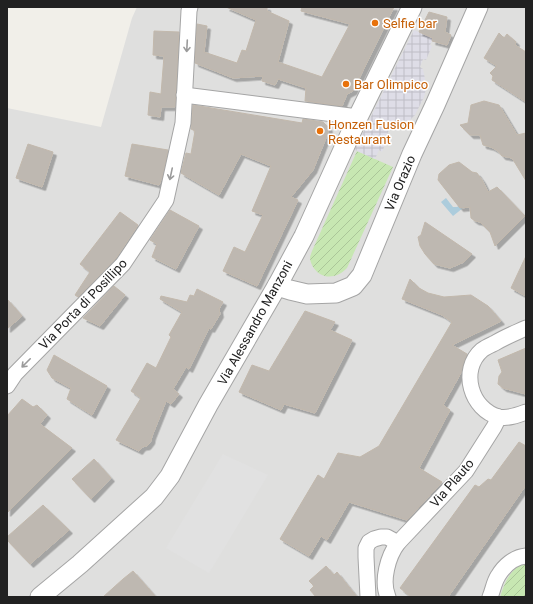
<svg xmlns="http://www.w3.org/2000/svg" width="533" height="604" font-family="Roboto,sans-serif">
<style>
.residential{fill:#dfdfde}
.garden{fill:url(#garden-furrows)}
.parking{fill:#e1e1e1}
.plaza{fill:url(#plaza-grid)}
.water{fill:#acccdc}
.building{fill:#beb8b1;stroke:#c2b8ac;filter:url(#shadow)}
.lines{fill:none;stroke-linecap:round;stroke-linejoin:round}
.minor-casing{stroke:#a5a5a5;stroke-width:17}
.tertiary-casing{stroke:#a5a5a5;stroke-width:21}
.minor{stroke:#fff;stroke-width:15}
.tertiary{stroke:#fff;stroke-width:19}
.oneway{stroke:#9b9b9b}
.food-dot{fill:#e8710a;stroke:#fff;stroke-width:1.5}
.labels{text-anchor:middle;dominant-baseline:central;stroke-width:3;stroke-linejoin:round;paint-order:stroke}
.food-label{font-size:13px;fill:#c56008;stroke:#fff;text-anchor:start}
.street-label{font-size:13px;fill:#212121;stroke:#fff}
</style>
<defs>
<pattern id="garden-furrows" width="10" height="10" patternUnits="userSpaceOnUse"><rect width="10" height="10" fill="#c7e7b2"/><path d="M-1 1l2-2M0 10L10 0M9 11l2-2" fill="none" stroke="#abc699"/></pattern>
<pattern id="plaza-grid" width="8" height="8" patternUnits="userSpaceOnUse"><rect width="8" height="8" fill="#dedde7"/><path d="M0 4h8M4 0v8" fill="none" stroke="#bebdc6"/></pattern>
<filter id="shadow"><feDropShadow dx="3.5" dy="3.5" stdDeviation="0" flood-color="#0004"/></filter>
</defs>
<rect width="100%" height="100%" fill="#f1efe9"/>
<polygon class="residential" points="137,7 159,8 160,7 526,7 526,597 7,597 7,108 101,127 132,18"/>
<g class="garden">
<path d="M357,151L393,167L347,268C338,278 322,281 313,267C312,265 310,261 310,258C310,256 311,254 312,251Z"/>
<path d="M526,563V597H500C505,582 510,568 526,563Z"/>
</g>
<polygon class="parking" points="223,454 268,475 209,573 166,548"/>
<polygon class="plaza" points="414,30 433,38 430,45 432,46 426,60 423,59 420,67 423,69 425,79 426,89 424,97 415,115 408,122 399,127 392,129 390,128 386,136 388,138 382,152 379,150 375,159 357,151 355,149"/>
<polygon class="water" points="446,198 453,207 457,207 460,205 463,208 453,216 441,202"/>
<g class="building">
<polygon points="226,7 267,7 267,11 289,21 278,62 322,77 350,24 301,11 302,7 394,7 353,91 347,94 342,106 305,101 306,88 278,79 275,85 262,81 263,76 233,78 195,63 197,24 207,26 204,52 237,63 242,50 246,51 256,20"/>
<polygon points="429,12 447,17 445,32 451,35 447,45 432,41 433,38 419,32"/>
<polygon points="154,31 179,32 175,107 161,107 160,117 148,115 150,92 161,94 164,56 153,55"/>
<polygon points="499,33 504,38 507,34 516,42 515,45 526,52 526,102 492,80 493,76 490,73 497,66 484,58"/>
<polygon points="484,101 499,105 517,135 526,133 526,181 512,158 502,156 498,151 491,147 483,145 480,135 470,135 460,125 468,123 471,105"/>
<polygon points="193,105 302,123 303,119 323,122 329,128 328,133 313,170 291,197 298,200 257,286 223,271 234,247 245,252 263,215 252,211 271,166 241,154 219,195 181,173 186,153 191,154 195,131 191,129"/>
<polygon points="28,144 53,152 42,187 16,178"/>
<polygon points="132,144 168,150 162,178 159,185 125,176"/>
<polygon points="459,162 472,172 477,173 482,180 488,192 497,187 525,216 495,246 490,232 480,222 475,221 471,218 470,207 460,208 438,180 439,174 449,165"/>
<polygon points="170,210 199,226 176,269 152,257 157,244 150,240"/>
<polygon points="120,212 138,225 116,258 78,297 75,295 90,272 80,264"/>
<polygon points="425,222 472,254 464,262 450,268 434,264 425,254 420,246 418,237 421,235"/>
<polygon points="526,256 526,296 511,288"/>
<polygon points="410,279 419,288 428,293 444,297 471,295 488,306 501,321 452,345 467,354 463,365 462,371 443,405 450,410 419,468 442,482 407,520 349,502 327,540 321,536 309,556 280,539 318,475 324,479 338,453 360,457 379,446 452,322 442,315 402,299"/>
<polygon points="114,286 125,295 100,326 83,318"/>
<polygon points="197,289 223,302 219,309 220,314 211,329 209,328 189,369 186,367 173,389 179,394 171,404 166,401 152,436 151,441 147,446 142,447 139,451 116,440 141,398 131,391 147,363 156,368 171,337 169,335 182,312 160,299 161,296 187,302 190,295 194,296"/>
<polygon points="7,299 22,316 7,329"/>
<polygon points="305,311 335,322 330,330 352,340 315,413 284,404 281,410 239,392 252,365 269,371"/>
<polygon points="526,348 526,394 503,388 498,384 499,376 502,372 498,360"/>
<polygon points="54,355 107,386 92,415 67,399 71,388 52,378 47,370"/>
<polygon points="22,399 33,407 37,405 47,415 40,424 72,448 7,513 7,416"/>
<polygon points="519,442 526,446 526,485 448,597 411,597 400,588 475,485 479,487 488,479 491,480"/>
<polygon points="94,459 111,478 91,499 72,479"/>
<polygon points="43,505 69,530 30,564 7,540 7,537"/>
<polygon points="326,566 334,575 337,572 357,597 316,597 310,590 314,586 309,581"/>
<polygon points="133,571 156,597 103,597 123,579"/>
</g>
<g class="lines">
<defs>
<g id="minor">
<polyline points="184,95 358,117"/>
<path d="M526,328C515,333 505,337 495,343C491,345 486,347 482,350C459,370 471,410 499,417C508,419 518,415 526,412"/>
<polyline points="7,386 15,374 123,264 166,200 183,123 189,11 190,7"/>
<polyline points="368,597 366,557 366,548 369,542 374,539 381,537 387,537 398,543"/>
<path d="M388,597C381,581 388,556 398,543L466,471L494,427L499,417"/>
<path d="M490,597C493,590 494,582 498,576C504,566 514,557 526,556"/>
</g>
<g id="tertiary">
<polyline points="277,286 290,290 307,294 336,293 353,286 362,275 412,154 435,105 478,7"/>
<polyline points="40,597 80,564 154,497 170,476 208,405 277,286 304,236 358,117 412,7"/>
</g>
</defs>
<use href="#minor" class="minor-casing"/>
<use href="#tertiary" class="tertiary-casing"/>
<use href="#minor" class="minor"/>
<use href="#tertiary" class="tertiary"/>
</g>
<defs><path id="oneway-shaft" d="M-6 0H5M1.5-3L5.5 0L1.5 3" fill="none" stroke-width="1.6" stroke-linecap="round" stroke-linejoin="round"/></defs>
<g class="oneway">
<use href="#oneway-shaft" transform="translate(187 46) rotate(93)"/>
<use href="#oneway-shaft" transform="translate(171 174) rotate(102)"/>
<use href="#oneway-shaft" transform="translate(26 363) rotate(135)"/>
</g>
<g class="food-dot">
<circle cx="375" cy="23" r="4"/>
<circle cx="346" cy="84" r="4"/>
<circle cx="320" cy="131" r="4"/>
</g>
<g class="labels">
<g class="food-label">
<text x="383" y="23">Selfie bar</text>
<text x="354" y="84">Bar Olimpico</text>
<text x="328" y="124">Honzen Fusion<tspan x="328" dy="15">Restaurant</tspan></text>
</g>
<g class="street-label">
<text transform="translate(400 183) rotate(-67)">Via Orazio</text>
<text transform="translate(83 304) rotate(-46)">Via Porta di Posillipo</text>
<text transform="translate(255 323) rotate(-61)">Via Alessandro Manzoni</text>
<text transform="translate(452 483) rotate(-49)">Via Plauto</text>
</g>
</g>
<rect width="533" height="604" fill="none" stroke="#212121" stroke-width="16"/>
</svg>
